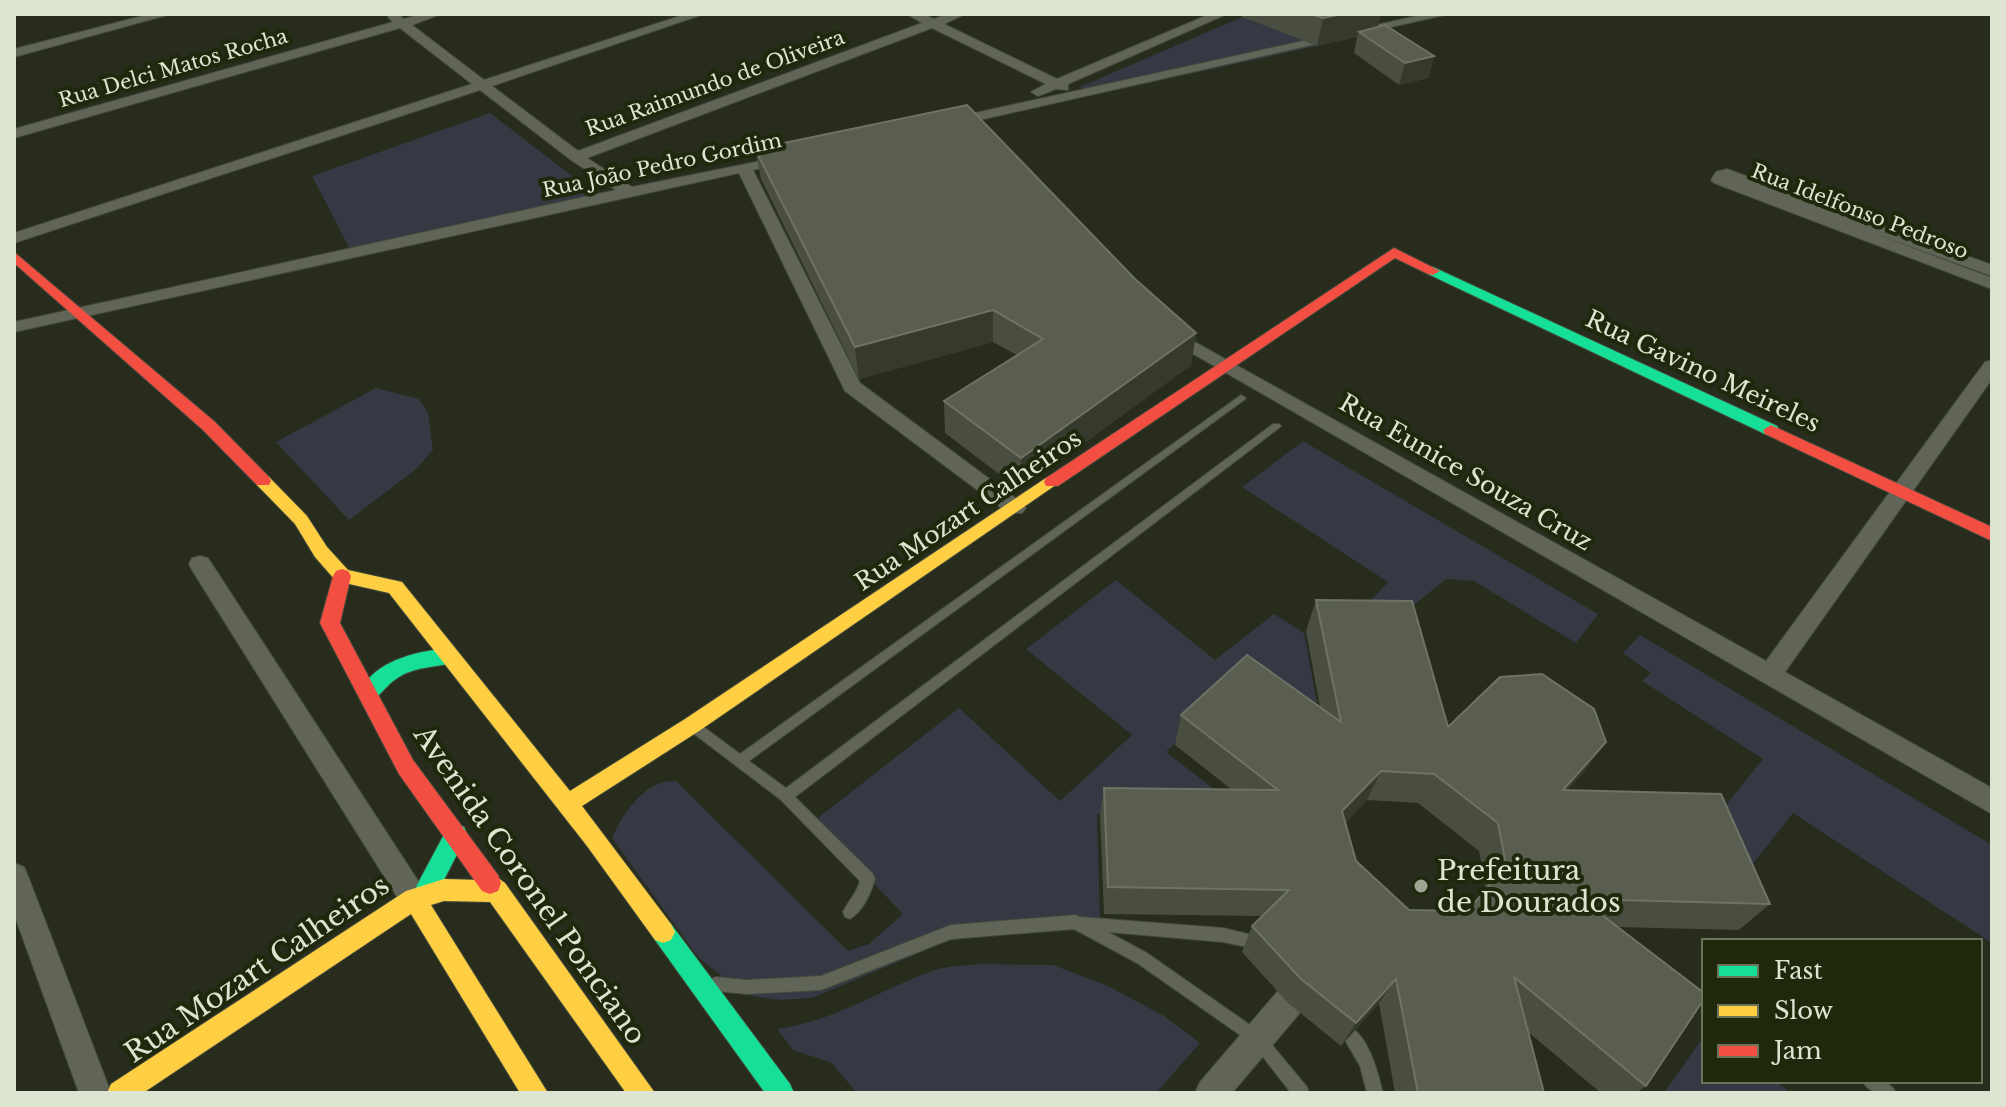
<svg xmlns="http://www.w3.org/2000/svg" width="2006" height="1107" font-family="'Libre Baskerville',serif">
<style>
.green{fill:#343944}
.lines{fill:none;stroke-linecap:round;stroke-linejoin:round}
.lane-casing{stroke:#444a3b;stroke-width:2}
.street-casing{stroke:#444a3b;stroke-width:2}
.fast-casing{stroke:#444a3b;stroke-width:2}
.slow-casing{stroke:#444a3b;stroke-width:2}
.jam-casing{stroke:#444a3b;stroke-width:2}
.lane{fill:#606558;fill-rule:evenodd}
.street{fill:#606558;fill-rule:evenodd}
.fast{fill:#16e098;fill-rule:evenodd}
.slow{fill:#ffcf43;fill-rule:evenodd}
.jam{fill:#f24e42;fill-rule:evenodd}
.wall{fill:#494e41;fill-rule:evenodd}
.shaded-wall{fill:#353a2c}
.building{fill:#595e51;stroke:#6e7365;stroke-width:2;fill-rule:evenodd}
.poi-dot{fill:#9da492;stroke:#1f280b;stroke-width:3}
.labels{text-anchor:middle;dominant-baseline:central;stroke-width:8;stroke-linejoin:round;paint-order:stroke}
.far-street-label{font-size:20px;fill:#dde4d2;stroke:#1f280b}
.street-label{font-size:24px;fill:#dde4d2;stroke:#1f280b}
.near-poi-label{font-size:28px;fill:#dde4d2;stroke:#1f280b;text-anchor:start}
.near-street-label{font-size:28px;fill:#dde4d2;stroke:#1f280b}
</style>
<rect width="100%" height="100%" fill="#272c1c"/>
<g class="green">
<polygon points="1242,17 1317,46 1094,95 1080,87"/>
<polygon points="490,113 598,196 352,253 312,176"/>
<polygon points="376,388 419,399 428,413 433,450 415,470 349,520 276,442"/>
<polygon points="1303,441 1598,614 1576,643 1474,581 1446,579 1388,626 1346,627 1388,582 1242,487"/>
<path d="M1116,580L1215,660L1274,614L1304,633L1325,745L1238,684L1166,752L1245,813L1097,814L1100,921L948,941L812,998L780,1000L745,995L698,957L612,838C623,813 645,779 676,781L848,951L869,944L903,914L814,821L959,708L1060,801L1132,735L1026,649Z"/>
<polygon points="1640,635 1992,845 1992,943 1793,813 1732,890 1717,816 1763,759 1642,681 1651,673 1623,653"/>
<path d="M978,964L1053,965L1108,986L1164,1016L1200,1043L1156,1093H857L832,1063L793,1050L777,1029C839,1020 878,990 935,970C948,966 964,966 978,964Z"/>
<polygon points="1704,1036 1704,1081 1775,1081 1791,1093 1664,1093"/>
</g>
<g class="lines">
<defs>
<g id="lane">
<path d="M1241,395L1246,398L1244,400L749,761L786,788L1273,424H1279L1281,426L1279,428L795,797L873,874L875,879C871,893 863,911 850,919L845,917L843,912C848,901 857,893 860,881L781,800L689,730L687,726L689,722L693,721L697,722L740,754Z"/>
<polygon points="1075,915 1080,917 1223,928 1257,936 1259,941 1257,946 1252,948 1223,942 1108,932 1147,953 1263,1034 1307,1087 1309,1093 1291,1093 1253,1044 1137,963 1074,929 951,939 821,990 747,994 716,991 711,989 709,984 711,979 716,977 747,980 821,976 951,925"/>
<path d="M1350,1027C1369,1037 1378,1073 1383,1093H1367L1360,1066L1342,1035L1345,1030Z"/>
<path d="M1863,1081C1876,1081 1890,1079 1896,1093C1883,1093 1869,1095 1863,1081Z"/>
</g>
<g id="street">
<polygon points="150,14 171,14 14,57 14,49"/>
<polygon points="390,14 398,14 404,19 421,14 441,14 412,25 484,80 686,14 704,14 492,86 578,151 922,23 907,14 923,14 934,19 948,14 965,14 944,24 1057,79 1210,14 1227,14 1068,84 1068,90 1056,89 1038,96 1031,92 1046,84 932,28 587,158 632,187 790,155 790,161 753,170 860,383 1022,503 1026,508 1022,513 1008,513 845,391 739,173 14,332 14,322 616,190 571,160 480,90 14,243 14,233 472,84 400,28 14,138 14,129 393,22 388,17"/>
<polygon points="1426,14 1449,14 948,127 941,123 948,119"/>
<polygon points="1727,169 1992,265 1992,276 1870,232 1992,278 1992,289 1714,183 1711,180 1716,172"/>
<polygon points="1168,327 1766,661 1985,362 1992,360 1992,379 1785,672 1992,788 1992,814 1162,336 1159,332"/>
<polygon points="200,556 208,558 424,890 428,899 424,908 414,912 404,908 192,570 189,564 192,558"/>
<polygon points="14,863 24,867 28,876 111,1093 79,1093 14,914"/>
<polygon points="1298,968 1308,973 1313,983 1299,1014 1232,1093 1195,1093 1200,1082 1277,992 1288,973"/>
</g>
<g id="fast">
<polygon points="1433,267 1777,426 1779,430 1771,435 1765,434 1428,274 1426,271"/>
<path d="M449,648L456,650L459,656L456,662C435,668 414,666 396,679C383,687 377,705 361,700L358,694C375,660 414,652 449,648Z"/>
<polygon points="456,824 464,827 467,834 464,841 433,901 425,904 417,901 414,893 417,885 448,827"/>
<polygon points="663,921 671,924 790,1084 794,1093 765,1093 655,940 651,932 655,924"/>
</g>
<g id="slow">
<polygon points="263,475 269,477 307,516 327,547 348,570 402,582 570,791 685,719 1046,478 1052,476 1060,482 699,731 582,806 671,924 675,932 671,940 663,943 655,940 587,846 389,593 336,581 315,557 295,524 257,485 255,481 257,477"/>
<polygon points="490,872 505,883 655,1093 626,1093 490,902 444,901 431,905 548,1093 520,1093 411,914 143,1093 107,1093 111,1084 406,891 444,879 480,880 482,875"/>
</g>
<g id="jam">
<polygon points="1394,248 1440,271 1433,275 1428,274 1395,258 1058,486 1046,486 1044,482 1046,478"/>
<polygon points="14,252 215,422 269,477 271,481 269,485 257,485 203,430 14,263"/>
<polygon points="1771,425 1992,527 1992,541 1765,434 1763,430"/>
<polygon points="342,569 348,571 351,576 340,623 413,760 498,875 501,883 498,891 490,894 482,891 399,774 320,623 333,576 336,571"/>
</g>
</defs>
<use href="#lane" class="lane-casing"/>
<use href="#street" class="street-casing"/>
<use href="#fast" class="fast-casing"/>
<use href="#slow" class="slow-casing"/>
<use href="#jam" class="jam-casing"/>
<use href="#lane" class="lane"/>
<use href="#street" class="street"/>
<use href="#fast" class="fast"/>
<use href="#slow" class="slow"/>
<use href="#jam" class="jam"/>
</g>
<g class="wall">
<polygon points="1242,14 1381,14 1377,27 1434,56 1428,78 1399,85 1354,53 1357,37 1317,46 1242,17"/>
<polygon points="755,149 1135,279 1196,333 1191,365 1020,490 945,433 944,401 1017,355 993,342 859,379 761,179"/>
<path d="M1316,600L1448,727L1584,772L1567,790L1770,904L1739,930L1617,927L1646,1086L1636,1093H1601L1528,1032L1544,1093H1395L1379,1003L1341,1046L1288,1003L1242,952L1252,926L1262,916L1104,914L1100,816L1104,788L1231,789L1175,745L1181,715L1320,707L1306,631ZM1367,800L1418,803L1479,851L1486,890L1468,911L1409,910L1356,861L1345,823Z"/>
</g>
<g class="shaded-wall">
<polygon points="1342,14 1381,14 1376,33 1359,32 1357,37 1317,46 1323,18"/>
<polygon points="1434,56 1428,78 1399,85 1405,63"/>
<polygon points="993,310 993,342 859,379 855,347"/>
<polygon points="1196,333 1191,365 1020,490 1021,458"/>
<polygon points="1606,742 1584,772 1542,819 1563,790"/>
<polygon points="1381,771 1367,800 1329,839 1342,811"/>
<polygon points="1396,979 1379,1003 1341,1046 1356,1023"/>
</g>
<g class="building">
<polygon points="1311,14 1342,14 1323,18"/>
<polygon points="1385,25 1434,56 1405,63 1359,32"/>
<polygon points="967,105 1135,279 1196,333 1021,458 944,401 1043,339 993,310 855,347 755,149"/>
<path d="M1316,600L1412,601L1448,727L1500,677L1542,674L1594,709L1606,742L1563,790L1721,794L1770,904L1581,899L1704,993V999L1646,1086L1514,977L1544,1093H1418L1396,979L1356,1023L1301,979L1252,926L1289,890L1108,887L1104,788L1278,790L1181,715L1247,655L1341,722ZM1381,771L1434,774L1498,823L1506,865L1468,911L1409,910L1356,861L1342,811Z"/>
</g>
<circle class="poi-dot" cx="1421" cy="886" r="8"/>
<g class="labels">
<g class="far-street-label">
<text transform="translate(173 68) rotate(-16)">Rua Delci Matos Rocha</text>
<text transform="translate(715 83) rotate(-20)">Rua Raimundo de Oliveira</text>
<text transform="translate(662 165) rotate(-12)">Rua João Pedro Gordim</text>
<text transform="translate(1860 211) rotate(21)">Rua Idelfonso Pedroso</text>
</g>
<g class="street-label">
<text transform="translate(1703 371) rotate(25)">Rua Gavino Meireles</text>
<text transform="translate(1466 472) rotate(30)">Rua Eunice Souza Cruz</text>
<text transform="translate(968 510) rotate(-34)">Rua Mozart Calheiros</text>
</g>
<g class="near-poi-label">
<text x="1437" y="870">Prefeitura<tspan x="1437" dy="32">de Dourados</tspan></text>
</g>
<g class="near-street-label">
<text transform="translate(530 885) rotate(55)">Avenida Coronel Ponciano</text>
<text transform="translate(257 969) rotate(-34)">Rua Mozart Calheiros</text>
</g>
</g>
<rect width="2006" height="1107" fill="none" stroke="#dde4d2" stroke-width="32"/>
<rect x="1702" y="939" width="280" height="144" fill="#1f280b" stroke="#6b735b" stroke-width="2"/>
<rect x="1718" y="965" width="40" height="12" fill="#16e098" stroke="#6b735b" stroke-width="2"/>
<text x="1774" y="979" font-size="24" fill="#dde4d2">Fast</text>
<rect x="1718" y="1005" width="40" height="12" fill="#ffcf43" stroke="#6b735b" stroke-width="2"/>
<text x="1774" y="1019" font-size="24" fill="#dde4d2">Slow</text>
<rect x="1718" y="1045" width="40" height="12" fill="#f24e42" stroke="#6b735b" stroke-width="2"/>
<text x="1774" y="1059" font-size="24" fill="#dde4d2">Jam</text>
</svg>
